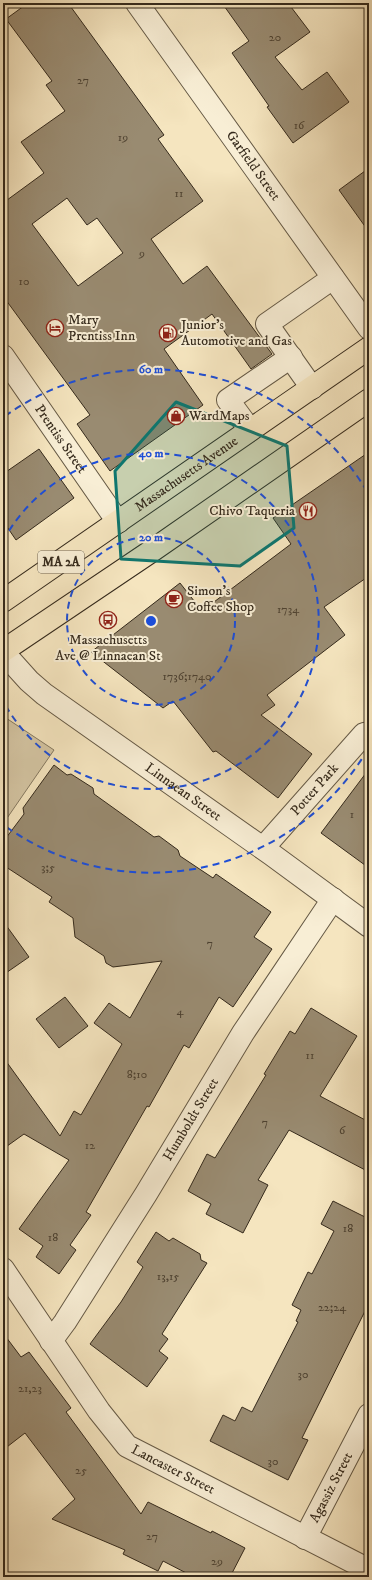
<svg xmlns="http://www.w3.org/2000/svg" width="372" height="1580" font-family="'IM FELL DW Pica',serif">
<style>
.green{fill:#d4c5a3;stroke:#847860}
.building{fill:#998b71;stroke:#352a1c;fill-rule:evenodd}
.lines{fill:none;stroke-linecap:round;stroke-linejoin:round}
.minor-casing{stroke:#655945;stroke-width:24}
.major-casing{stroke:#352a1c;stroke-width:24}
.minor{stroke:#f8eed5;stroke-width:22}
.major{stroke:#f5e5bf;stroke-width:22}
.marked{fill:#0f766e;fill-opacity:0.2;stroke:#0f766e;stroke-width:3;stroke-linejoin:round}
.ring{fill:none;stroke:#1d4ed8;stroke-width:2;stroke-dasharray:7 5}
.labels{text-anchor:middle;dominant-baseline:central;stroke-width:4;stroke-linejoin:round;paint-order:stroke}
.number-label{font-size:12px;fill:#4e4231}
.shield{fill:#f8eed5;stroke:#706554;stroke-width:1}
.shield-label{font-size:13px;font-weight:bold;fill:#352a1c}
.street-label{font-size:14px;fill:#352a1c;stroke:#f8eed5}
.poi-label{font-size:14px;fill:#352a1c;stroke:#f8eed5;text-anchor:start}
.centre{fill:#1d4ed8;stroke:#f8eed5;stroke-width:2}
.ring-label{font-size:12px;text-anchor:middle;font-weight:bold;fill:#1d4ed8;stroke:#f8eed5;stroke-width:4;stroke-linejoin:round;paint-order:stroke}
</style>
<rect width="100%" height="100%" fill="#f5e5bf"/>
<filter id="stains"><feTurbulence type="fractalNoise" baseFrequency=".005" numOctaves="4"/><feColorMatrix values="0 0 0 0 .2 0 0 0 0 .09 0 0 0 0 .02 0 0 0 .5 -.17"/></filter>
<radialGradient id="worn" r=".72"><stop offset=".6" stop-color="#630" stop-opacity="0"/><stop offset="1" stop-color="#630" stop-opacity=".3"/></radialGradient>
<polygon class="green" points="3,716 54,750 3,824"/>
<g class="building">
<path d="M28,3H68L164,135L158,139L203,201L151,239L183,284L207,266L272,354L251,369L212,314L164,349L203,405L110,471L77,424L90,415L3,296V203L44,173L21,142L65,111L46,85L52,81L6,19ZM67,198L87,225L97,218L123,253L78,286L32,224Z"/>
<polygon points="222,3 288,3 310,32 275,57 302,90 327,72 349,102 293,143 267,107 269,106 232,53 249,41"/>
<polygon points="369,168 369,232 339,190"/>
<polygon points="39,449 74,498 16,540 3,521 3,474"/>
<polygon points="369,452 369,576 324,607 345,635 267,695 275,705 261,715 312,754 278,798 216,751 213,752 173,701 163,708 91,652 180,583 202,611 291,544 273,518"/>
<polygon points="54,765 67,775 71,774 93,788 94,794 154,837 159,836 178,850 180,856 213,878 216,874 271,912 254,937 272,949 233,1007 219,997 189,1048 184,1045 149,1107 147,1106 86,1212 91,1215 70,1245 76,1250 59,1274 36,1257 43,1246 19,1229 69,1160 24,1134 3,1149 3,1057 60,1136 74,1111 81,1115 122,1044 94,1023 109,1003 130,1018 162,961 113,967 106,963 104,956 75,937 73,918 49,902 52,897 3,865 3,842 24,814 23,808"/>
<polygon points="369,769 369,868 321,833"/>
<polygon points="3,921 29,957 3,975"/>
<polygon points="65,997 88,1026 59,1048 36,1019"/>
<polygon points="311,1008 357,1036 320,1096 369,1122 369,1172 289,1130 258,1180 268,1185 243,1233 206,1214 211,1204 188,1191 207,1154 215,1158 266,1075 264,1074 290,1031 295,1034"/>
<polygon points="333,1201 369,1219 369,1303 302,1438 308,1440 288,1480 210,1441 223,1415 235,1421 242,1407 252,1412 298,1322 296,1321 301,1310 292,1305 308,1272 312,1274 334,1231 321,1224"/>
<polygon points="156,1232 169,1241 173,1238 200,1254 201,1260 207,1263 162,1334 168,1339 159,1351 168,1358 147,1387 90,1344 121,1302 143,1267 137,1262"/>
<polygon points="3,1333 21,1357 29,1352 71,1408 66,1412 141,1514 148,1502 211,1533 212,1531 245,1548 230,1577 194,1577 163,1561 158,1571 123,1554 125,1550 52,1519 75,1499 25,1433 3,1450"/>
</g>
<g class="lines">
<defs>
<g id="minor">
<path id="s1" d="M137,3L369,328"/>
<path id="s2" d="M3,356L118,522"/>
<polyline points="312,388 267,324 333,278"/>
<polyline points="250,430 228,400 291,357"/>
<path id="s3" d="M3,652L29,681L44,694L271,854L369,926"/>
<path id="s4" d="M263,848L364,734L369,733"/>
<path id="s5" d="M3,1269L99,1411L127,1446L369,1570"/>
<path id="s6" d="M51,1341L65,1322L146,1194L243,1033L333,899"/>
<path id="s7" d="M305,1538L369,1415"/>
</g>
<g id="major">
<path id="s8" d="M3,601L369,348"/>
<polyline points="3,651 153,550 369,400"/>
</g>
</defs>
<use href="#minor" class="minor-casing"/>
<use href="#major" class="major-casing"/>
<use href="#minor" class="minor"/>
<use href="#major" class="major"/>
</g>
<path class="marked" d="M176,402L287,446L294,528L240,566L121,559L115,471Z"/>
<g class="ring">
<circle cx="151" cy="621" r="84"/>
<path d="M3 541A168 168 0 1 1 3 701"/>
<path d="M368 749A252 252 0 0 1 5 826M5 416A252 252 0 0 1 368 493"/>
</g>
<defs>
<symbol id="hotel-ring" viewBox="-11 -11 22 22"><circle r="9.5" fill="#f8eed5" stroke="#8f2418" stroke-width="1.5"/><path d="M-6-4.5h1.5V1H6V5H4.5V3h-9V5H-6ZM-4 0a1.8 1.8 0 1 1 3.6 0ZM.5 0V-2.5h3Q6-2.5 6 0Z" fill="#8f2418"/></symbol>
<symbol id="fuel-ring" viewBox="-11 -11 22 22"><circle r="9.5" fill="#f8eed5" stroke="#8f2418" stroke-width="1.5"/><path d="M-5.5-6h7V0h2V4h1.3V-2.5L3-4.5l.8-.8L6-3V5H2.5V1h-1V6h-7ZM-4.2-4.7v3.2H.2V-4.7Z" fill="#8f2418"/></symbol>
<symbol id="shop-ring" viewBox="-11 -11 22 22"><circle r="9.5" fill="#f8eed5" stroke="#8f2418" stroke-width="1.5"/><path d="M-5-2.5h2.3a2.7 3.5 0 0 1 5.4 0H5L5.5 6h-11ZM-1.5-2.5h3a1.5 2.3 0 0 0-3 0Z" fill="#8f2418"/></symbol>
<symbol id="restaurant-ring" viewBox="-11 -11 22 22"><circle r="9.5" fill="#f8eed5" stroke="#8f2418" stroke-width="1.5"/><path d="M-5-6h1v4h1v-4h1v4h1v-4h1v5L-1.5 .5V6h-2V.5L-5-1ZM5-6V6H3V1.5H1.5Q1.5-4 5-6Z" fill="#8f2418"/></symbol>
<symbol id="cafe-ring" viewBox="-11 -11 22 22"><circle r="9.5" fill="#f8eed5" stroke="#8f2418" stroke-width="1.5"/><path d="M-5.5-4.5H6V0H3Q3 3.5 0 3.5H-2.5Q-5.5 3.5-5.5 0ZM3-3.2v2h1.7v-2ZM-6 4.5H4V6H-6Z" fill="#8f2418"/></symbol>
<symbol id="bus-ring" viewBox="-11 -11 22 22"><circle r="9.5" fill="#f8eed5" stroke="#8f2418" stroke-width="1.5"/><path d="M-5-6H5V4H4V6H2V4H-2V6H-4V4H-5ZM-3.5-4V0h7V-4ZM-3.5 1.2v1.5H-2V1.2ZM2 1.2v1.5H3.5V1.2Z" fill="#8f2418"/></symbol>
</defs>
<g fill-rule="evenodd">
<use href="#hotel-ring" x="45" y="318" width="20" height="20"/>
<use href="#fuel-ring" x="158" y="323" width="20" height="20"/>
<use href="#shop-ring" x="166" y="406" width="20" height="20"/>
<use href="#restaurant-ring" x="298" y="501" width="20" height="20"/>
<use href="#cafe-ring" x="164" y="589" width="20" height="20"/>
<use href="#bus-ring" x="98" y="610" width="20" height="20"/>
</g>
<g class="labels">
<g class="number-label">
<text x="275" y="37">20</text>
<text x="83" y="80">27</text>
<text x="299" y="125">16</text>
<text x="123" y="137">19</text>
<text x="179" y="193">11</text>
<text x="142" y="253">9</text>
<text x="24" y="281">10</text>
<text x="288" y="609">1734</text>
<text x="187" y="676">1736;1740</text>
<text x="352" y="814">1</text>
<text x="48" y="867">3;5</text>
<text x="210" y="943">7</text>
<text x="180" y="1011">4</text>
<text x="310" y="1055">11</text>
<text x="137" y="1074">8;10</text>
<text x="265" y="1122">7</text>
<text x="342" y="1130">6</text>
<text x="90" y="1145">12</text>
<text x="348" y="1228">18</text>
<text x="53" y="1237">18</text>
<text x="168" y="1276">13,15</text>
<text x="332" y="1307">22;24</text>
<text x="303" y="1374">30</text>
<text x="30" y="1388">21,23</text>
<text x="273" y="1461">30</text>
<text x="81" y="1470">25</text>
<text x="152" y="1536">27</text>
<text x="217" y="1561">29</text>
</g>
<rect class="shield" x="38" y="551" width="46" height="22" rx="3"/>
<g class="shield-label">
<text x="61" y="562">MA 2A</text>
</g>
<g class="street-label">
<text stroke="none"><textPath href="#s1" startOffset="200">Garfield Street</textPath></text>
<text stroke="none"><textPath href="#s2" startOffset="101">Prentiss Street</textPath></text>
<text stroke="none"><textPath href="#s8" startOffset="223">Massachusetts Avenue</textPath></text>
<text stroke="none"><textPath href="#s4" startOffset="78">Potter Park</textPath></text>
<text stroke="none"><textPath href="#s3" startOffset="229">Linnaean Street</textPath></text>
<text stroke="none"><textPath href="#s6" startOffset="262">Humboldt Street</textPath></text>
<text stroke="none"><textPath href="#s5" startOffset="268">Lancaster Street</textPath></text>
<text stroke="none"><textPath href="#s7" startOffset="57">Agassiz Street</textPath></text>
</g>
<g class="poi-label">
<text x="68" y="320">Mary<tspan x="68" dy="16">Prentiss Inn</tspan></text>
<text x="181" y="325">Junior's<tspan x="181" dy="16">Automotive and Gas</tspan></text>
<text x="189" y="416">WardMaps</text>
<text x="295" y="511" text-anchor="end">Chivo Taqueria</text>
<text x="187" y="591">Simon's<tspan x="187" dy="16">Coffee Shop</tspan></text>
<text x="108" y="640" text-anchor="middle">Massachusetts<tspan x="108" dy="16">Ave @ Linnaean St</tspan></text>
</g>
</g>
<circle cx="151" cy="621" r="6" class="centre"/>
<g class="ring-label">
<text x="151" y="373">60 m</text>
<text x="151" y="457">40 m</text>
<text x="151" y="541">20 m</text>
</g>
<rect width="372" height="1580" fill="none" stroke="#f5e5bf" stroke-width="16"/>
<rect x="4" y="4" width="364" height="1572" fill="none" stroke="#352a1c" stroke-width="2"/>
<rect x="8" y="8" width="356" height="1564" fill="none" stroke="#352a1c"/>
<rect width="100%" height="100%" filter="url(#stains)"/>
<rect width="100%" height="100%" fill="url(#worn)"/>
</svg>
